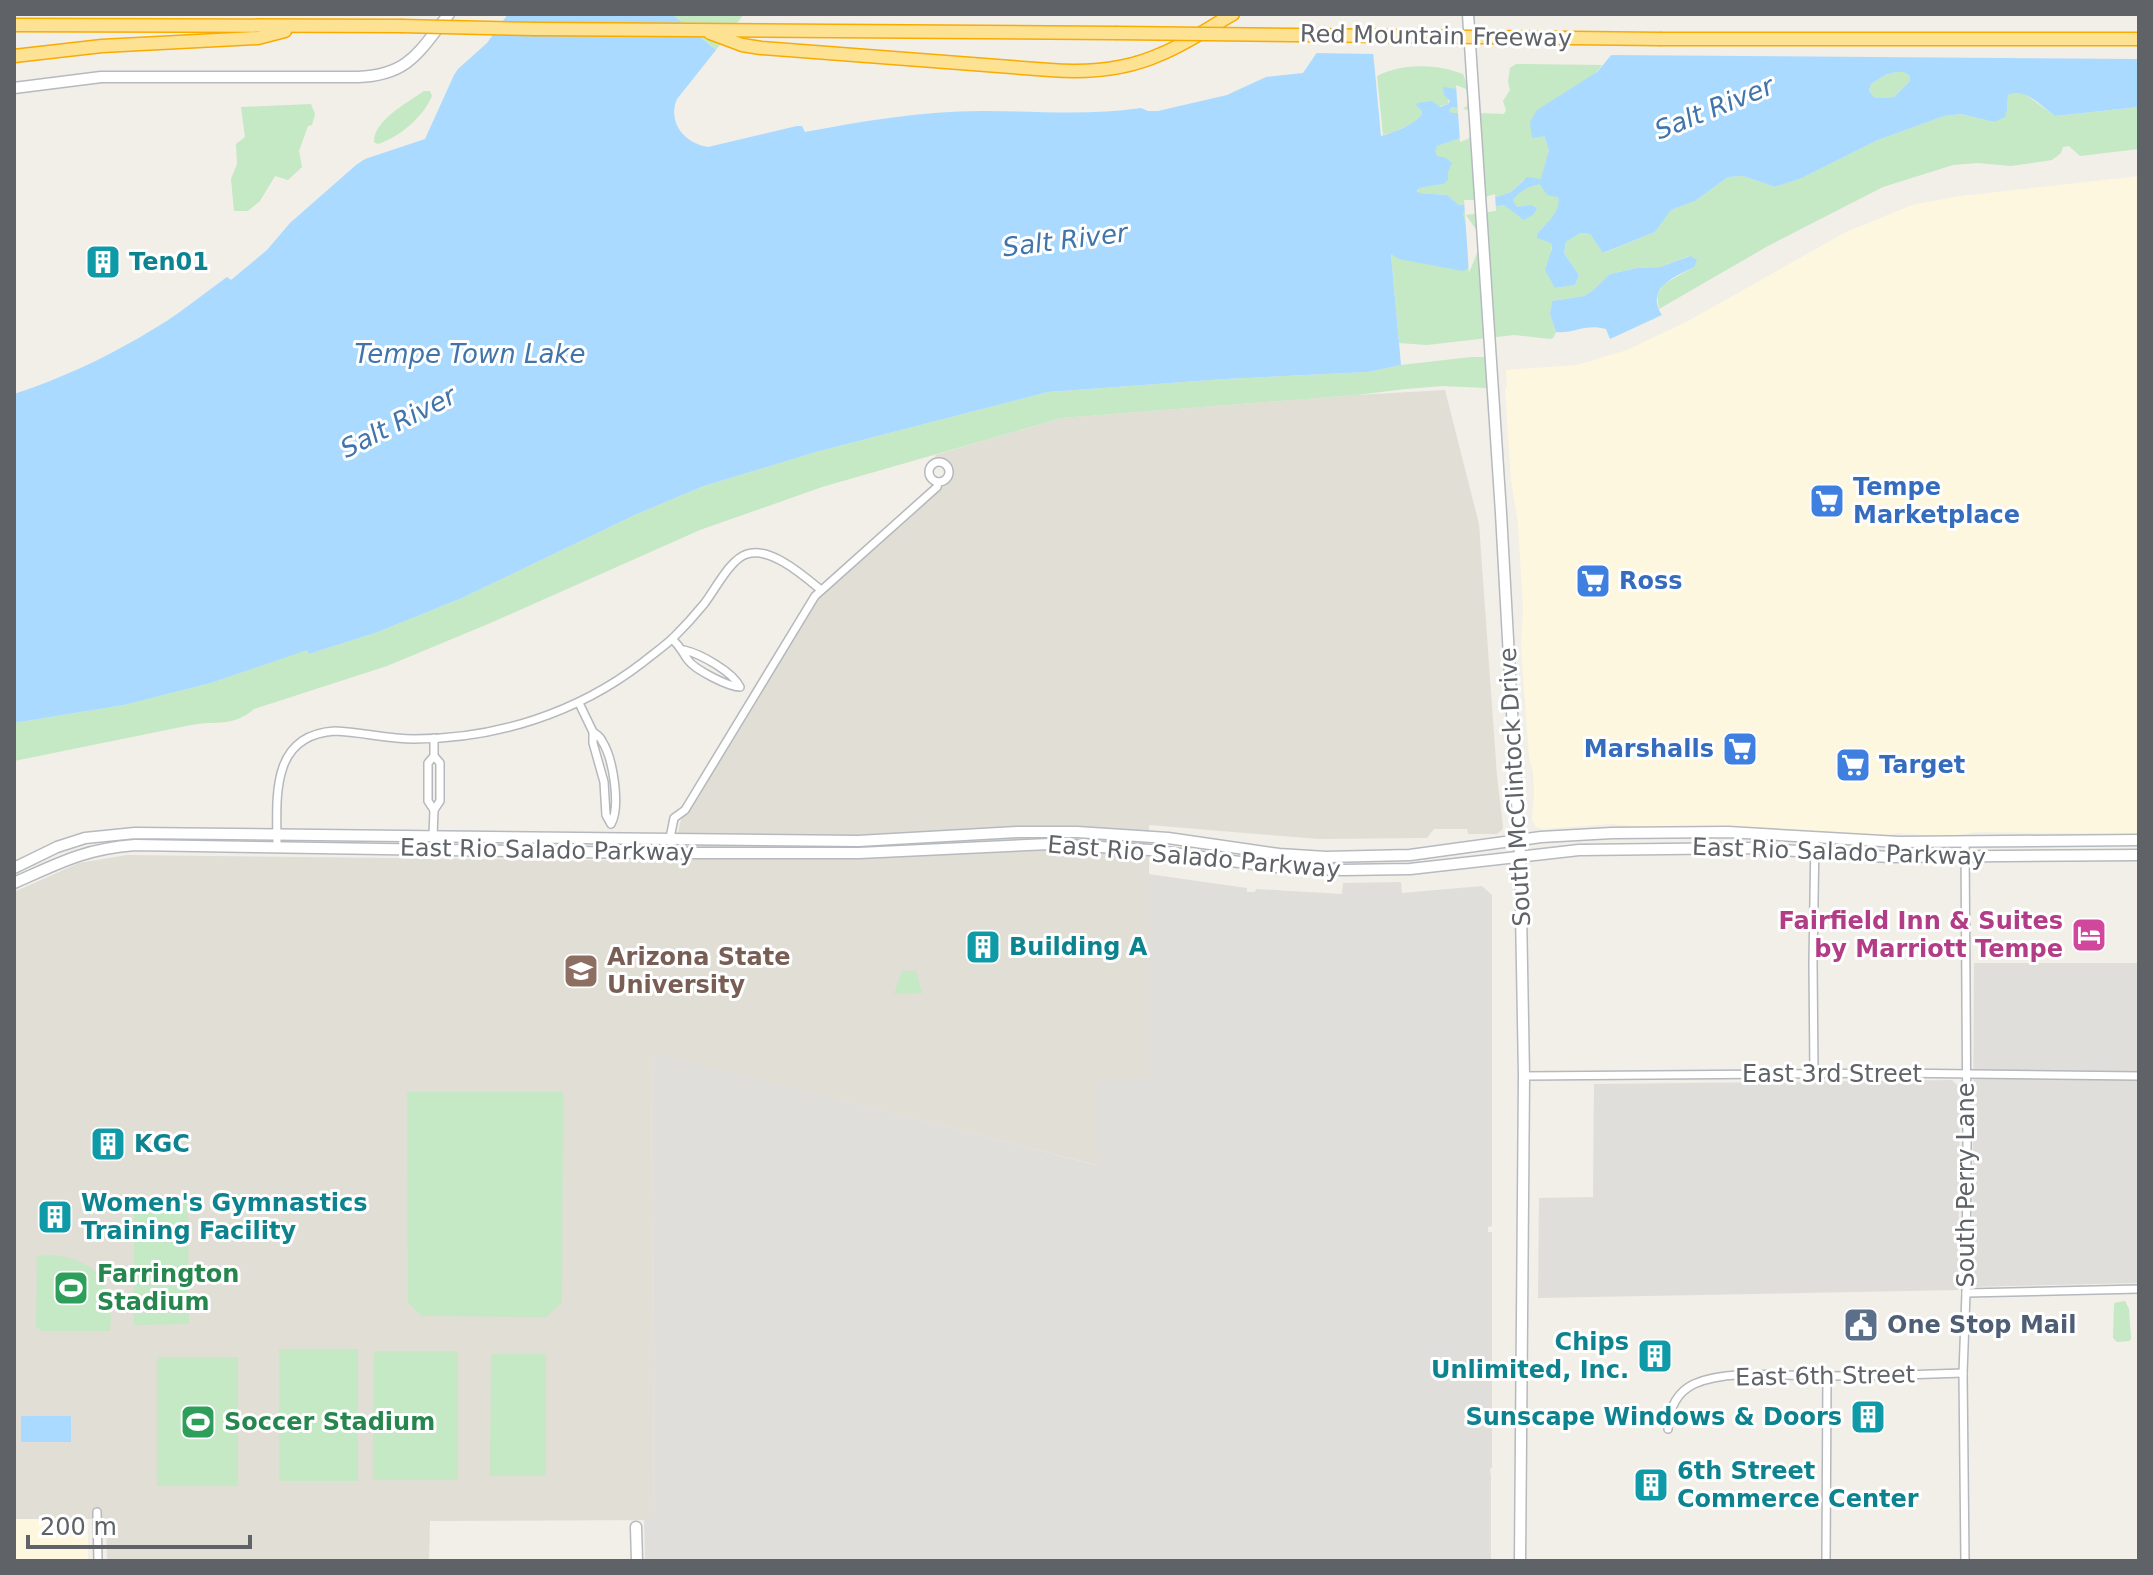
<svg xmlns="http://www.w3.org/2000/svg" width="2153" height="1575" font-family="'DejaVu Sans',sans-serif">
<style>
.commercial{fill:#fef7e0}
.industrial{fill:#e0deda}
.education{fill:#e1ded6}
.green{fill:#c5e8c5}
.water{fill:#aadaff;fill-rule:evenodd}
.pier{fill:#f1efe8}
.lines{fill:none;stroke-linecap:round;stroke-linejoin:round}
.street-casing{stroke:#b5b8bc;stroke-width:10}
.secondary-casing{stroke:#b6babf;stroke-width:13}
.highway-casing{stroke:#f9ab00;stroke-width:15}
.street{stroke:#fff;stroke-width:7}
.secondary{stroke:#fff;stroke-width:10}
.highway{stroke:#fde293;stroke-width:12}
.highway-bridge-casing{stroke:#f9ab00;stroke-width:15;stroke-linecap:butt}
.highway-bridge{stroke:#fde293;stroke-width:12}
.labels{text-anchor:middle;dominant-baseline:central;stroke-width:6;stroke-linejoin:round;paint-order:stroke}
.street-label{font-size:24px;fill:#5f6368;stroke:#fff}
.culture-label{font-size:24px;font-weight:bold;fill:#0d838f;stroke:#fff;text-anchor:start}
.shop-label{font-size:24px;font-weight:bold;fill:#366cbe;stroke:#fff;text-anchor:start}
.hotel-label{font-size:24px;font-weight:bold;fill:#b23c85;stroke:#fff;text-anchor:end}
.education-label{font-size:24px;font-weight:bold;fill:#785e54;stroke:#fff;text-anchor:start}
.leisure-label{font-size:24px;font-weight:bold;fill:#27864d;stroke:#fff;text-anchor:start}
.service-label{font-size:24px;font-weight:bold;fill:#4e5e75;stroke:#fff;text-anchor:start}
.water-label{font-size:26px;font-style:italic;fill:#4174aa;stroke:#fff}
</style>
<rect width="100%" height="100%" fill="#f1efe8"/>
<g class="commercial">
<polygon points="2139,176 2139,834 1977,832 1946,837 1897,833 1880,837 1753,828 1645,827 1611,824 1541,829 1535,826 1532,819 1534,792 1533,772 1529,757 1521,646 1523,609 1518,524 1511,479 1505,388 1507,387 1506,370 1577,365 1627,350 1688,321 1846,232 1912,205 1960,196"/>
<rect x="14" y="1519" width="74" height="42"/>
</g>
<g class="industrial">
<polygon points="1148,874 1247,888 1247,892 1255,892 1256,889 1342,894 1343,883 1401,882 1402,893 1482,886 1492,895 1492,1226 1488,1227 1488,1232 1492,1232 1492,1468 1490,1469 1491,1476 1491,1561 645,1561 644,1520 654,1520 651,1051 1096,1165 1096,1080 1149,1079"/>
<polygon points="1974,963 2139,963 2139,1283 1972,1287"/>
<polygon points="1952,1080 1960,1088 1958,1290 1538,1298 1539,1198 1593,1197 1594,1084"/>
</g>
<polygon class="education" points="1445,390 1479,524 1497,776 1503,827 1502,830 1497,834 1468,834 1467,829 1434,829 1427,838 1319,839 1149,825 1149,1080 1096,1080 1097,1165 651,1052 654,1520 430,1521 429,1561 107,1561 106,1519 14,1519 14,892 79,863 127,855 673,861 680,823 685,810 815,596 938,482 947,478 948,468 944,463 937,462 935,455 1062,418 1356,395"/>
<g class="green">
<polygon points="672,14 744,14 716,50"/>
<path d="M1516,64L1602,65L1544,136L1549,150L1542,179L1523,180L1511,192L1476,204L1459,205L1447,195L1418,193V188L1443,184L1434,151L1436,146L1466,136L1449,111L1452,107L1456,108L1458,89H1453L1444,95L1449,98L1448,104L1422,111V116C1411,125 1396,132 1383,135L1377,76C1404,63 1436,64 1463,74L1478,113L1504,114L1506,110L1503,101L1510,90L1508,82L1510,68Z"/>
<polygon points="1896,72 1905,72 1909,75 1910,81 1894,97 1875,98 1869,91 1871,84 1885,75"/>
<path d="M424,91H430L432,96C423,117 400,137 378,144L374,142C373,121 408,102 424,91Z"/>
<path d="M2013,92H2022L2055,116L2139,107V149L2080,156L2069,146L2063,147L2061,153L2052,160L2011,166L1978,163L1953,165L1883,187L1768,246L1659,309L1657,295L1664,284L1694,267L1689,256L1660,267L1637,268L1610,274L1592,291L1584,296L1552,301L1550,314L1556,332L1553,338L1550,339L1514,335L1427,345L1399,343L1391,253L1399,259L1473,232L1463,220V212L1504,205L1511,209L1531,205L1517,207L1513,200L1521,190L1540,183C1546,188 1558,194 1560,201C1562,209 1542,228 1537,234L1551,243L1555,288L1575,285L1579,275L1564,253L1566,242L1580,233L1590,234L1604,253L1655,232L1671,210L1695,201L1728,177L1743,176L1775,187L1802,178L1878,140L1944,116L1961,114L1994,122L2007,110L2008,95Z"/>
<polygon points="311,104 315,114 312,125 308,126 299,151 302,167 288,180 275,176 260,201 248,211 234,211 231,179 237,164 236,144 245,137 241,107"/>
<path d="M1471,357H1485L1487,388L1442,386L1406,389L1356,395L1062,418L822,487L700,530L488,624L387,666L254,709C232,728 217,720 191,725L14,761V723L124,705L211,683L308,649L309,654L378,632L462,598L637,514L704,486L816,452L1048,392L1225,379L1368,372L1401,365Z"/>
<polygon points="902,971 916,971 922,993 894,994"/>
<polygon points="407,1092 563,1092 562,1302 546,1317 421,1316 408,1302"/>
<polygon points="134,1203 188,1203 189,1324 134,1325"/>
<path d="M53,1255C101,1262 114,1284 110,1331H41L36,1326L37,1256Z"/>
<polygon points="2125,1301 2129,1309 2131,1339 2129,1341 2117,1342 2113,1338 2114,1303"/>
<rect x="279" y="1349" width="79" height="132"/>
<polygon points="374,1351 458,1351 458,1480 373,1480"/>
<polygon points="491,1354 546,1354 546,1476 490,1476"/>
<rect x="157" y="1357" width="81" height="129"/>
</g>
<g class="water">
<path d="M508,14H672L716,50L677,99C667,123 685,143 708,147L797,126H802L805,132C864,121 922,111 982,111C1036,111 1088,116 1141,108L1148,111H1158L1227,95L1266,77L1303,73L1318,51H1373L1381,136C1395,132 1411,126 1422,115V111L1416,105L1418,103L1432,101L1440,107L1448,104L1450,101L1444,95L1443,87L1458,89L1463,105L1456,108L1452,107L1449,111L1452,113H1466V136L1437,146L1435,151L1437,156L1446,158L1452,163L1448,172V180L1443,184L1419,188L1417,191L1419,193L1447,195L1459,205L1476,204L1511,192L1527,177L1541,179L1549,150L1544,136L1532,138L1530,122L1537,110L1597,72L1634,28L2139,14V107L2055,116C2041,106 2025,87 2008,95L2007,110L2005,117L1994,122L1961,114L1944,116L1878,140L1802,178L1775,187L1743,176L1728,177L1695,201L1671,210L1655,232L1603,253L1590,234L1580,233L1566,242L1564,253L1579,275L1575,285L1555,288L1545,270L1552,249L1551,243L1537,238V234C1546,223 1562,211 1558,197L1547,195L1540,184C1527,187 1521,190 1513,200L1517,207L1531,205L1537,208L1534,214L1524,220L1504,205L1463,212C1463,221 1467,221 1471,229C1478,241 1472,257 1467,269L1463,271L1399,259L1391,254L1401,365L1368,372L1225,379L1048,392L816,452L704,486L637,514L462,598L378,632L309,654L307,650L211,683L124,705L14,723V394C70,376 128,347 177,314C194,302 210,289 227,277L231,280L267,250L290,223L356,165L365,159L425,139L454,75L458,69L487,43ZM1896,72H1904L1909,75L1910,81L1894,97L1875,98L1869,91L1871,84L1885,75Z"/>
<path d="M1690,256L1697,260L1694,267C1675,277 1645,287 1662,315L1610,339L1606,329C1585,323 1574,334 1556,332L1550,314L1552,301L1584,296L1592,291L1610,274L1637,268L1660,267Z"/>
<rect x="21" y="1416" width="50" height="26"/>
</g>
<g class="pier">
<polygon points="1662,14 2139,14 2139,59 1604,55 1632,24"/>
<polygon points="1318,47 1373,47 1377,49 1377,54 1312,53"/>
<polygon points="1456,85 1466,89 1468,97 1467,106 1463,109 1469,110 1473,117 1474,132 1468,139 1460,142"/>
<polygon points="1495,194 1496,211 1466,215 1477,231 1478,251 1469,273 1464,200 1475,200"/>
</g>
<g class="lines">
<defs>
<g id="street">
<circle cx="939" cy="472" r="10"/>
<path d="M672,639C682,648 681,651 688,660C695,670 729,687 740,687C733,672 701,654 684,650"/>
<path d="M579,703L593,732V743L604,782L606,815L611,824C621,806 613,758 602,741C601,738 596,734 593,732"/>
<polyline points="434,756 440,763 440,801 434,810 428,801 428,763 434,756 434,738"/>
<polyline points="433,836 434,810"/>
<polyline points="670,838 674,818 685,810 815,596 937,487 938,482"/>
<polyline points="1965,842 1967,1144 1966,1293 1963,1373 1965,1561"/>
<path d="M277,847C277,799 269,735 335,731C362,732 387,739 414,739C496,739 577,713 642,663C653,654 665,646 675,636C685,626 695,615 704,604C715,590 730,559 747,554C770,546 804,576 821,590"/>
<polyline points="1814,1073 1813,962 1815,837"/>
<polyline points="1524,1076 1891,1073 2139,1076"/>
<polyline points="1966,1293 2139,1289"/>
<path d="M1668,1429C1669,1410 1675,1393 1694,1384C1730,1368 1789,1377 1828,1376C1873,1376 1918,1375 1963,1373"/>
<polyline points="97,1512 98,1561"/>
<polyline points="1826,1561 1827,1376"/>
</g>
<g id="secondary">
<polyline points="1468,14 1501,513 1520,856 1524,1076 1520,1561"/>
<path d="M14,88L101,77H358C410,75 419,51 449,14"/>
<polyline points="14,868 57,847 85,838 135,833 858,841 1017,832 1077,832 1168,838 1279,854 1326,857 1410,855 1541,837 1612,833 1728,832 1899,842 2139,840"/>
<path d="M14,883C59,863 84,849 135,845L641,853H859L1050,844L1150,850L1277,867L1343,870L1410,869L1579,850L1753,848L1889,857L2139,855"/>
<polyline points="636,1527 637,1561"/>
</g>
<g id="highway">
<polyline points="14,25 401,26"/>
<polyline points="536,29 1116,33"/>
<path d="M710,33L742,45L761,48L1050,70C1088,73 1126,70 1161,54C1186,44 1210,27 1233,14"/>
<polyline points="1662,39 2139,39"/>
<polyline points="14,56 102,46 258,38 285,31"/>
</g>
</defs>
<use href="#street" class="street-casing"/>
<use href="#secondary" class="secondary-casing"/>
<use href="#highway" class="highway-casing"/>
<use href="#street" class="street"/>
<use href="#secondary" class="secondary"/>
<use href="#highway" class="highway"/>
<defs>
<g id="highway-bridge">
<polyline points="401,26 536,29"/>
<polyline points="1116,33 1662,39"/>
</g>
</defs>
<use href="#highway-bridge" class="highway-bridge-casing"/>
<use href="#highway-bridge" class="highway-bridge"/>
</g>
<defs>
<symbol id="building-square" viewBox="-11 -11 22 22"><rect x="-9" y="-9" width="18" height="18" rx="4" fill="#0f9aa8" stroke="#fff"/><path d="M-4-6H4V6H1V3H-1V6H-4ZM-2.5-4.3h1.7v1.8h-1.7ZM.8-4.3h1.7v1.8H.8ZM-2.5-1h1.7V.8h-1.7ZM.8-1h1.7V.8H.8Z" fill="#fff"/></symbol>
<symbol id="supermarket-square" viewBox="-11 -11 22 22"><rect x="-9" y="-9" width="18" height="18" rx="4" fill="#3f7fe0" stroke="#fff"/><path d="M-6-5.5h2.5l.6 2H6L4.5 2H-2.5L-4.4-4H-6ZM-1.5 3.2a1.3 1.3 0 1 0 .1 0ZM3 3.2a1.3 1.3 0 1 0 .1 0Z" fill="#fff"/></symbol>
<symbol id="hotel-square" viewBox="-11 -11 22 22"><rect x="-9" y="-9" width="18" height="18" rx="4" fill="#d1479c" stroke="#fff"/><path d="M-6-4.5h1.5V1H6V5H4.5V3h-9V5H-6ZM-4 0a1.8 1.8 0 1 1 3.6 0ZM.5 0V-2.5h3Q6-2.5 6 0Z" fill="#fff"/></symbol>
<symbol id="university-square" viewBox="-11 -11 22 22"><rect x="-9" y="-9" width="18" height="18" rx="4" fill="#8d6e63" stroke="#fff"/><path d="M0-5L7-2L0 1L-7-2ZM-4 1L0 2.5L4 1V4Q0 6-4 4Z" fill="#fff"/></symbol>
<symbol id="stadium-square" viewBox="-11 -11 22 22"><rect x="-9" y="-9" width="18" height="18" rx="4" fill="#2e9e5b" stroke="#fff"/><path d="M0-5a6.5 5 0 1 0 0 10a6.5 5 0 1 0 0-10ZM-3.5-1.8h7v3.6h-7Z" fill="#fff"/></symbol>
<symbol id="civic-square" viewBox="-11 -11 22 22"><rect x="-9" y="-9" width="18" height="18" rx="4" fill="#5c6f8a" stroke="#fff"/><path d="M-.6-6.5H3V-4.5H.6V-3L4-1V1h2V6H-6V1h2V-1L-.6-3ZM-1.2 2.5V6h2.4V2.5Z" fill="#fff"/></symbol>
</defs>
<g fill-rule="evenodd">
<use href="#building-square" x="83" y="242" width="40" height="40"/>
<use href="#supermarket-square" x="1807" y="481" width="40" height="40"/>
<use href="#supermarket-square" x="1573" y="561" width="40" height="40"/>
<use href="#supermarket-square" x="1720" y="729" width="40" height="40"/>
<use href="#supermarket-square" x="1833" y="745" width="40" height="40"/>
<use href="#hotel-square" x="2069" y="915" width="40" height="40"/>
<use href="#building-square" x="963" y="927" width="40" height="40"/>
<use href="#university-square" x="561" y="951" width="40" height="40"/>
<use href="#building-square" x="88" y="1124" width="40" height="40"/>
<use href="#building-square" x="35" y="1197" width="40" height="40"/>
<use href="#stadium-square" x="51" y="1268" width="40" height="40"/>
<use href="#civic-square" x="1841" y="1305" width="40" height="40"/>
<use href="#building-square" x="1635" y="1336" width="40" height="40"/>
<use href="#building-square" x="1848" y="1397" width="40" height="40"/>
<use href="#stadium-square" x="178" y="1402" width="40" height="40"/>
<use href="#building-square" x="1631" y="1465" width="40" height="40"/>
</g>
<g class="labels">
<g class="street-label">
<text transform="translate(1436 36) rotate(1)">Red Mountain Freeway</text>
<text transform="translate(1515 787) rotate(-93)">South McClintock Drive</text>
<text transform="translate(547 850) rotate(1)">East Rio Salado Parkway</text>
<text transform="translate(1839 852) rotate(2)">East Rio Salado Parkway</text>
<text transform="translate(1194 857) rotate(5)">East Rio Salado Parkway</text>
<text x="1832" y="1074">East 3rd Street</text>
<text transform="translate(1966 1185) rotate(-90)">South Perry Lane</text>
<text transform="translate(1825 1376) rotate(-1)">East 6th Street</text>
</g>
<g class="culture-label">
<text x="129" y="262">Ten01</text>
<text x="1009" y="947">Building A</text>
<text x="134" y="1144">KGC</text>
<text x="81" y="1203">Women's Gymnastics<tspan x="81" dy="28">Training Facility</tspan></text>
<text x="1629" y="1342" text-anchor="end">Chips<tspan x="1629" dy="28">Unlimited, Inc.</tspan></text>
<text x="1842" y="1417" text-anchor="end">Sunscape Windows &amp; Doors</text>
<text x="1677" y="1471">6th Street<tspan x="1677" dy="28">Commerce Center</tspan></text>
</g>
<g class="shop-label">
<text x="1853" y="487">Tempe<tspan x="1853" dy="28">Marketplace</tspan></text>
<text x="1619" y="581">Ross</text>
<text x="1714" y="749" text-anchor="end">Marshalls</text>
<text x="1879" y="765">Target</text>
</g>
<g class="hotel-label">
<text x="2063" y="921">Fairfield Inn &amp; Suites<tspan x="2063" dy="28">by Marriott Tempe</tspan></text>
</g>
<g class="education-label">
<text x="607" y="957">Arizona State<tspan x="607" dy="28">University</tspan></text>
</g>
<g class="leisure-label">
<text x="97" y="1274">Farrington<tspan x="97" dy="28">Stadium</tspan></text>
<text x="224" y="1422">Soccer Stadium</text>
</g>
<g class="service-label">
<text x="1887" y="1325">One Stop Mail</text>
</g>
<g class="water-label">
<text transform="translate(1714 108) rotate(-22)">Salt River</text>
<text transform="translate(1065 240) rotate(-7)">Salt River</text>
<text x="470" y="354">Tempe Town Lake</text>
<text transform="translate(398 422) rotate(-27)">Salt River</text>
</g>
</g>
<rect width="2153" height="1575" fill="none" stroke="#5f6368" stroke-width="32"/>
<path d="M28 1535v12h222v-12" fill="none" stroke="#5f6368" stroke-width="4"/>
<text x="40" y="1535" font-size="24" fill="#5f6368" stroke="#ffffff" stroke-width="6" paint-order="stroke">200 m</text>
</svg>
